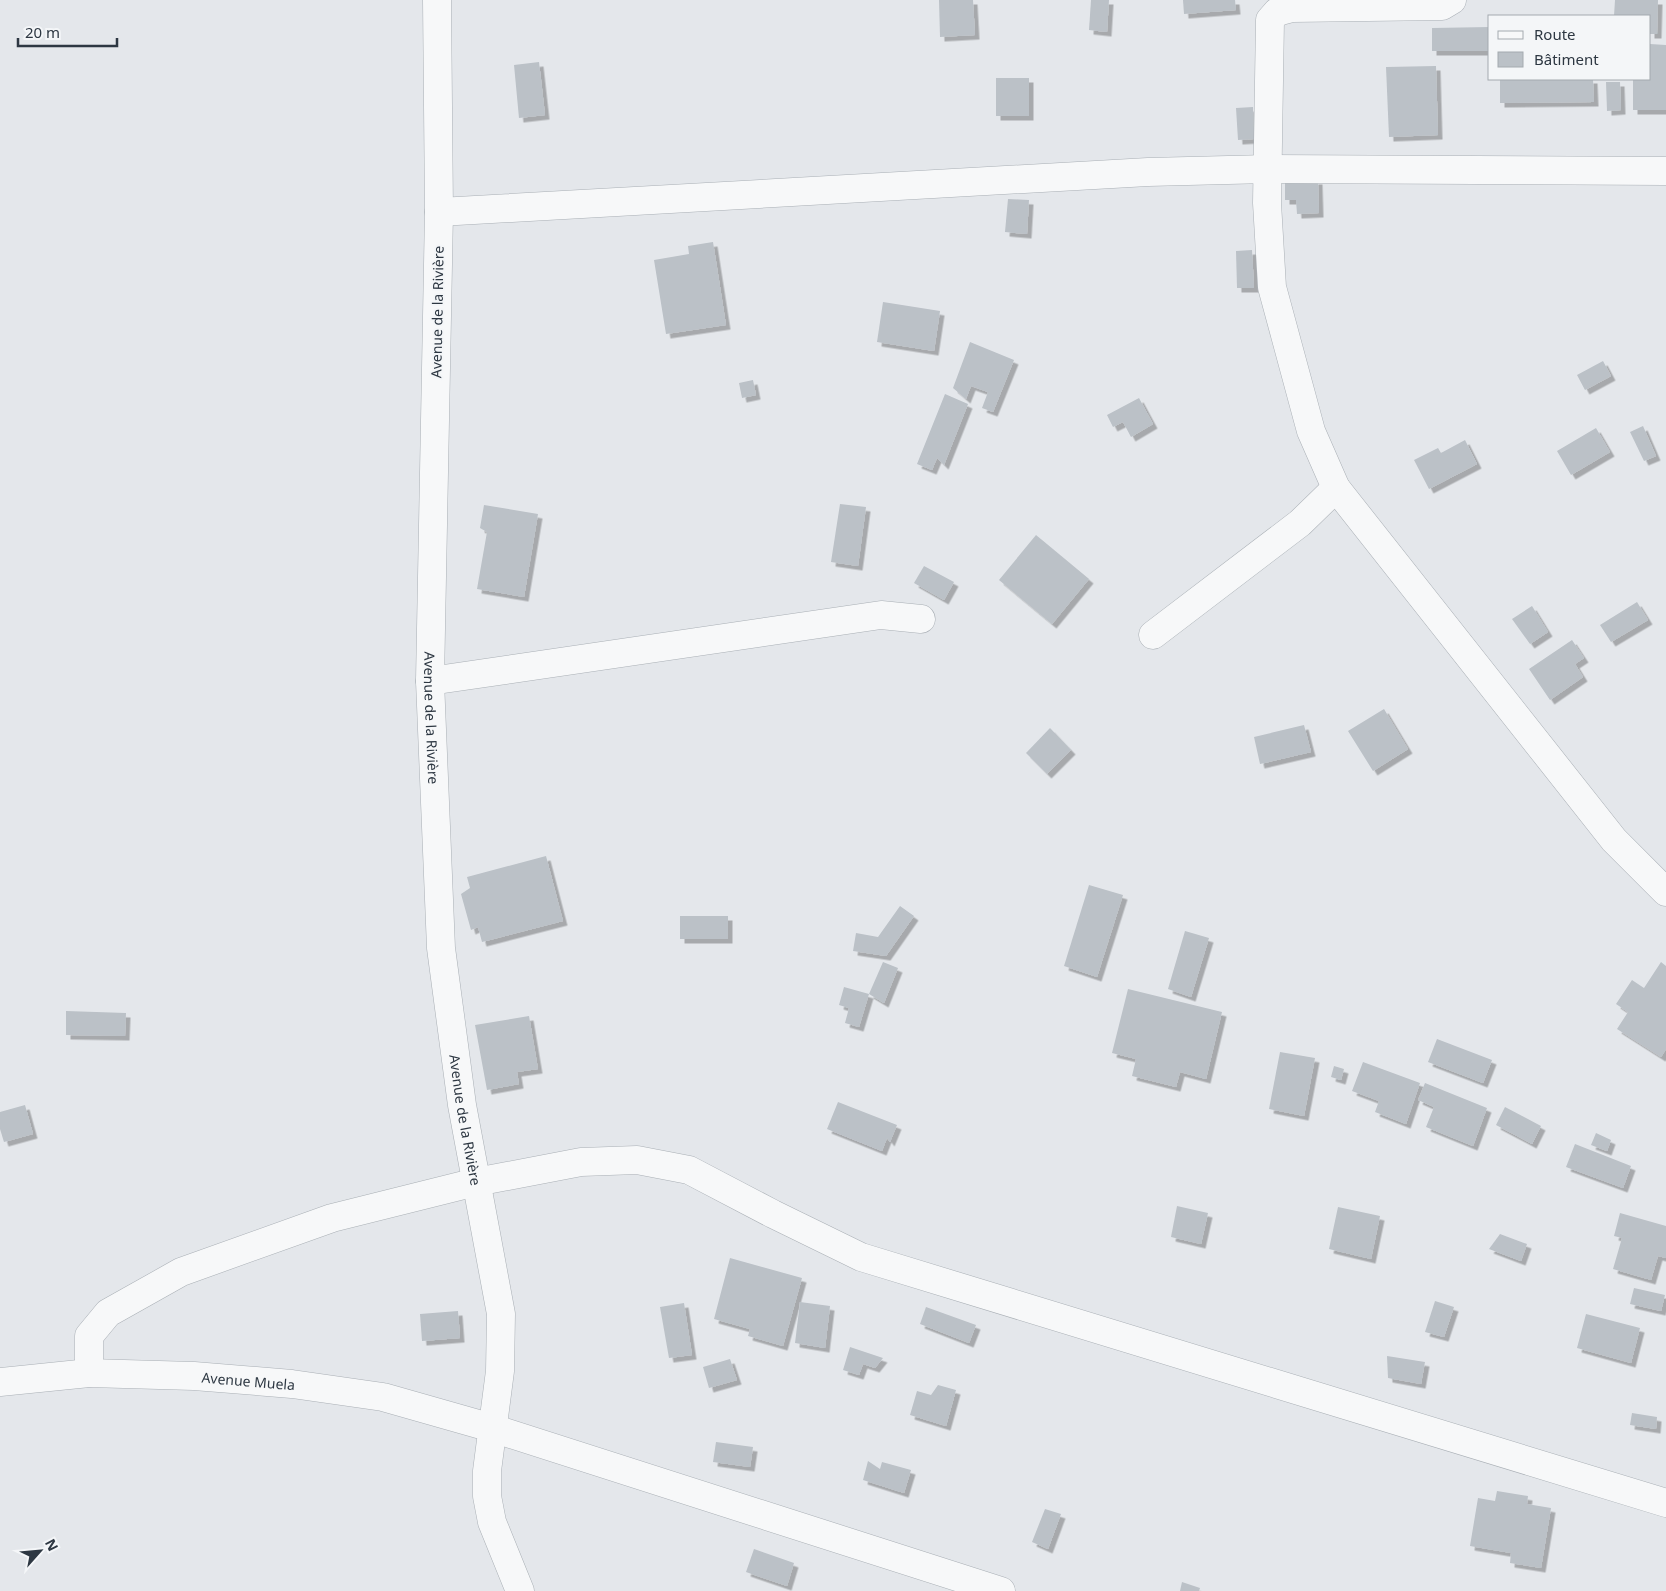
<svg xmlns="http://www.w3.org/2000/svg" width="1666" height="1591" font-family="'Noto Sans',sans-serif">
<style>
.building{fill:#bbc1c7;filter:url(#shadow)}
.lines{fill:none;stroke-linecap:round;stroke-linejoin:round}
.minor-casing{stroke:#a9afb5;stroke-width:29}
.tertiary-casing{stroke:#a9afb5;stroke-width:29}
.minor{stroke:#f7f8f9;stroke-width:28}
.tertiary{stroke:#f7f8f9;stroke-width:28}
.labels{text-anchor:middle;dominant-baseline:central;stroke-width:4;stroke-linejoin:round;paint-order:stroke}
.street-label{font-size:14px;fill:#2d3742;stroke:#f4f6f8}
</style>
<defs>
<filter id="shadow"><feDropShadow dx="4.5" dy="4.5" stdDeviation="0" flood-color="#0004"/></filter>
</defs>
<rect width="100%" height="100%" fill="#e4e7eb"/>
<g class="building">
<polygon points="939,0 973,0 975,35 940,37"/>
<polygon points="1091,0 1109,0 1107,32 1089,30"/>
<polygon points="1183,0 1235,0 1236,10 1184,14"/>
<polygon points="1615,0 1658,0 1657,34 1650,34 1650,16 1614,16"/>
<polygon points="1490,27 1490,51 1432,51 1432,28"/>
<polygon points="1650,44 1666,45 1666,110 1633,110 1633,79 1650,79"/>
<polygon points="539,62 545,115 519,118 514,65"/>
<polygon points="1436,66 1438,135 1389,137 1386,67"/>
<rect x="996" y="78" width="33" height="38"/>
<polygon points="1500,79 1593,79 1594,102 1500,103"/>
<polygon points="1606,82 1620,82 1621,110 1607,111"/>
<polygon points="1253,107 1254,139 1238,140 1236,108"/>
<polygon points="1285,180 1318,180 1319,213 1297,214 1296,200 1285,200"/>
<polygon points="1008,199 1029,200 1027,234 1005,232"/>
<polygon points="713,242 726,325 666,334 654,260 689,254 688,246"/>
<polygon points="1252,250 1254,288 1237,288 1236,251"/>
<polygon points="883,302 940,311 934,351 877,342"/>
<polygon points="970,342 1014,360 993,412 982,408 988,392 971,386 966,399 953,388"/>
<polygon points="1603,361 1611,376 1585,390 1577,375"/>
<polygon points="753,380 756,395 742,398 739,383"/>
<polygon points="945,394 968,404 944,465 937,458 932,470 917,464"/>
<polygon points="1139,398 1153,424 1131,437 1123,422 1113,427 1107,415"/>
<polygon points="1643,426 1656,456 1644,461 1630,432"/>
<polygon points="1596,428 1610,452 1571,475 1557,451"/>
<polygon points="1465,440 1477,464 1429,489 1414,460 1438,448 1441,453"/>
<polygon points="840,504 866,507 858,566 831,562"/>
<polygon points="484,505 538,514 524,597 477,589 487,532 480,528"/>
<polygon points="1036,535 1089,579 1052,624 999,580"/>
<polygon points="924,566 954,582 944,600 914,583"/>
<polygon points="1637,602 1648,620 1611,642 1600,625"/>
<polygon points="1532,606 1548,632 1530,644 1512,619"/>
<polygon points="1572,640 1584,658 1575,664 1583,677 1550,700 1529,669"/>
<polygon points="1384,709 1408,749 1373,771 1348,731"/>
<polygon points="1304,725 1311,752 1260,764 1254,737"/>
<polygon points="1050,728 1071,750 1047,774 1026,753"/>
<polygon points="546,856 563,921 482,942 478,927 471,930 461,894 470,888 467,877"/>
<polygon points="1089,885 1123,895 1097,977 1064,966"/>
<polygon points="900,906 914,916 886,956 853,951 856,933 878,937"/>
<rect x="680" y="916" width="48" height="23"/>
<polygon points="1185,931 1209,938 1191,997 1168,989"/>
<polygon points="883,962 898,968 884,1003 869,994"/>
<polygon points="1661,962 1666,966 1666,1049 1661,1057 1617,1029 1628,1012 1616,1004 1632,980 1644,988"/>
<polygon points="844,987 869,994 859,1027 845,1023 849,1008 839,1005"/>
<polygon points="1128,989 1222,1012 1206,1079 1180,1072 1176,1087 1132,1076 1136,1059 1112,1053"/>
<polygon points="66,1011 126,1013 125,1036 66,1035"/>
<polygon points="529,1016 538,1069 517,1072 519,1084 487,1090 475,1025"/>
<polygon points="1437,1039 1492,1060 1483,1083 1428,1062"/>
<polygon points="1280,1052 1315,1058 1304,1116 1269,1109"/>
<polygon points="1363,1062 1420,1083 1406,1124 1375,1112 1379,1101 1352,1091"/>
<polygon points="1334,1066 1344,1069 1341,1080 1331,1077"/>
<polygon points="1425,1083 1487,1108 1473,1146 1426,1127 1434,1107 1418,1100"/>
<polygon points="838,1102 897,1125 890,1142 887,1138 882,1151 827,1129"/>
<polygon points="25,1105 33,1134 4,1142 0,1129 0,1112"/>
<polygon points="1505,1107 1541,1126 1532,1144 1496,1125"/>
<polygon points="1596,1133 1611,1140 1607,1151 1591,1145"/>
<polygon points="1575,1144 1631,1166 1623,1188 1566,1167"/>
<polygon points="1177,1206 1208,1213 1201,1244 1171,1237"/>
<polygon points="1338,1207 1380,1216 1371,1259 1329,1249"/>
<polygon points="1620,1213 1666,1226 1666,1258 1658,1256 1651,1280 1613,1269 1622,1238 1614,1236"/>
<polygon points="1500,1234 1527,1244 1521,1261 1489,1249"/>
<polygon points="730,1258 802,1278 783,1346 748,1336 750,1329 714,1319"/>
<polygon points="1634,1288 1665,1295 1661,1311 1630,1304"/>
<polygon points="1435,1301 1454,1307 1444,1337 1425,1332"/>
<polygon points="800,1302 830,1306 825,1348 795,1343"/>
<polygon points="684,1303 692,1355 669,1358 660,1307"/>
<polygon points="926,1307 976,1325 969,1343 920,1324"/>
<polygon points="458,1311 460,1338 422,1341 420,1314"/>
<polygon points="1586,1314 1640,1328 1631,1363 1577,1348"/>
<polygon points="850,1347 883,1358 875,1368 863,1364 859,1375 843,1370"/>
<polygon points="1387,1356 1425,1362 1421,1384 1388,1378"/>
<polygon points="730,1359 737,1380 709,1388 703,1367"/>
<polygon points="938,1385 956,1390 946,1426 910,1415 917,1391 931,1395"/>
<polygon points="1632,1413 1657,1417 1656,1429 1630,1425"/>
<polygon points="716,1442 753,1447 750,1467 713,1462"/>
<polygon points="868,1461 880,1469 882,1462 911,1470 904,1493 863,1480"/>
<polygon points="1497,1491 1528,1496 1527,1504 1551,1508 1541,1568 1510,1563 1511,1553 1470,1546 1478,1498 1495,1501"/>
<polygon points="1045,1509 1061,1514 1048,1549 1032,1542"/>
<polygon points="754,1549 794,1563 787,1586 746,1572"/>
<polygon points="1182,1582 1200,1588 1199,1591 1180,1591"/>
</g>
<g class="lines">
<defs>
<g id="minor">
<path id="s1" d="M437,0L439,212L430,681L441,948L462,1105L501,1314L500,1371L487,1471V1496L492,1522L520,1591"/>
<polyline points="1452,0 1442,6 1292,8 1277,12 1270,20 1267,203 1272,287 1311,431 1336,488 1614,840 1666,892"/>
<polyline points="439,212 1148,172 1268,169 1666,171"/>
<polyline points="1153,635 1300,523 1336,488"/>
<polyline points="430,681 881,615 921,619"/>
<polyline points="89,1373 89,1336 108,1313 181,1272 332,1218 476,1182 581,1162 637,1160 689,1170 773,1214 861,1257 1666,1503"/>
</g>
<g id="tertiary">
<path id="s2" d="M0,1382L89,1373L194,1376L292,1384L383,1397L492,1428L1001,1591"/>
</g>
</defs>
<use href="#minor" class="minor-casing"/>
<use href="#tertiary" class="tertiary-casing"/>
<use href="#minor" class="minor"/>
<use href="#tertiary" class="tertiary"/>
</g>
<g class="labels">
<g class="street-label">
<text transform="translate(437 312) rotate(-89)">Avenue de la Rivière</text>
<text stroke="none"><textPath href="#s1" startOffset="718">Avenue de la Rivière</textPath></text>
<text stroke="none"><textPath href="#s1" startOffset="1122">Avenue de la Rivière</textPath></text>
<text stroke="none"><textPath href="#s2" startOffset="249">Avenue Muela</textPath></text>
</g>
</g>
<rect x="1488" y="15" width="162" height="65" fill="#f4f6f8" stroke="#a4aaaf"/>
<rect x="1498" y="31" width="25" height="8" fill="#f7f8f9" stroke="#a4aaaf"/>
<text x="1534" y="40" font-size="15" fill="#2d3742">Route</text>
<rect x="1498" y="52" width="25" height="15" fill="#bbc1c7" stroke="#a4aaaf"/>
<text x="1534" y="65" font-size="15" fill="#2d3742">Bâtiment</text>
<g transform="translate(40 1551) rotate(63)" stroke="#f4f6f8" stroke-width="4" paint-order="stroke">
<path d="M0-4L9 19L0 12L-9 19Z" fill="#2d3742"/>
<text y="-8" font-size="14" font-weight="bold" text-anchor="middle" fill="#2d3742">N</text>
</g>
<path d="M18 38v8h99v-8" fill="none" stroke="#2d3742" stroke-width="2.5"/>
<text x="25" y="38" font-size="15" fill="#2d3742" stroke="#f4f6f8" stroke-width="4" paint-order="stroke">20 m</text>
</svg>
